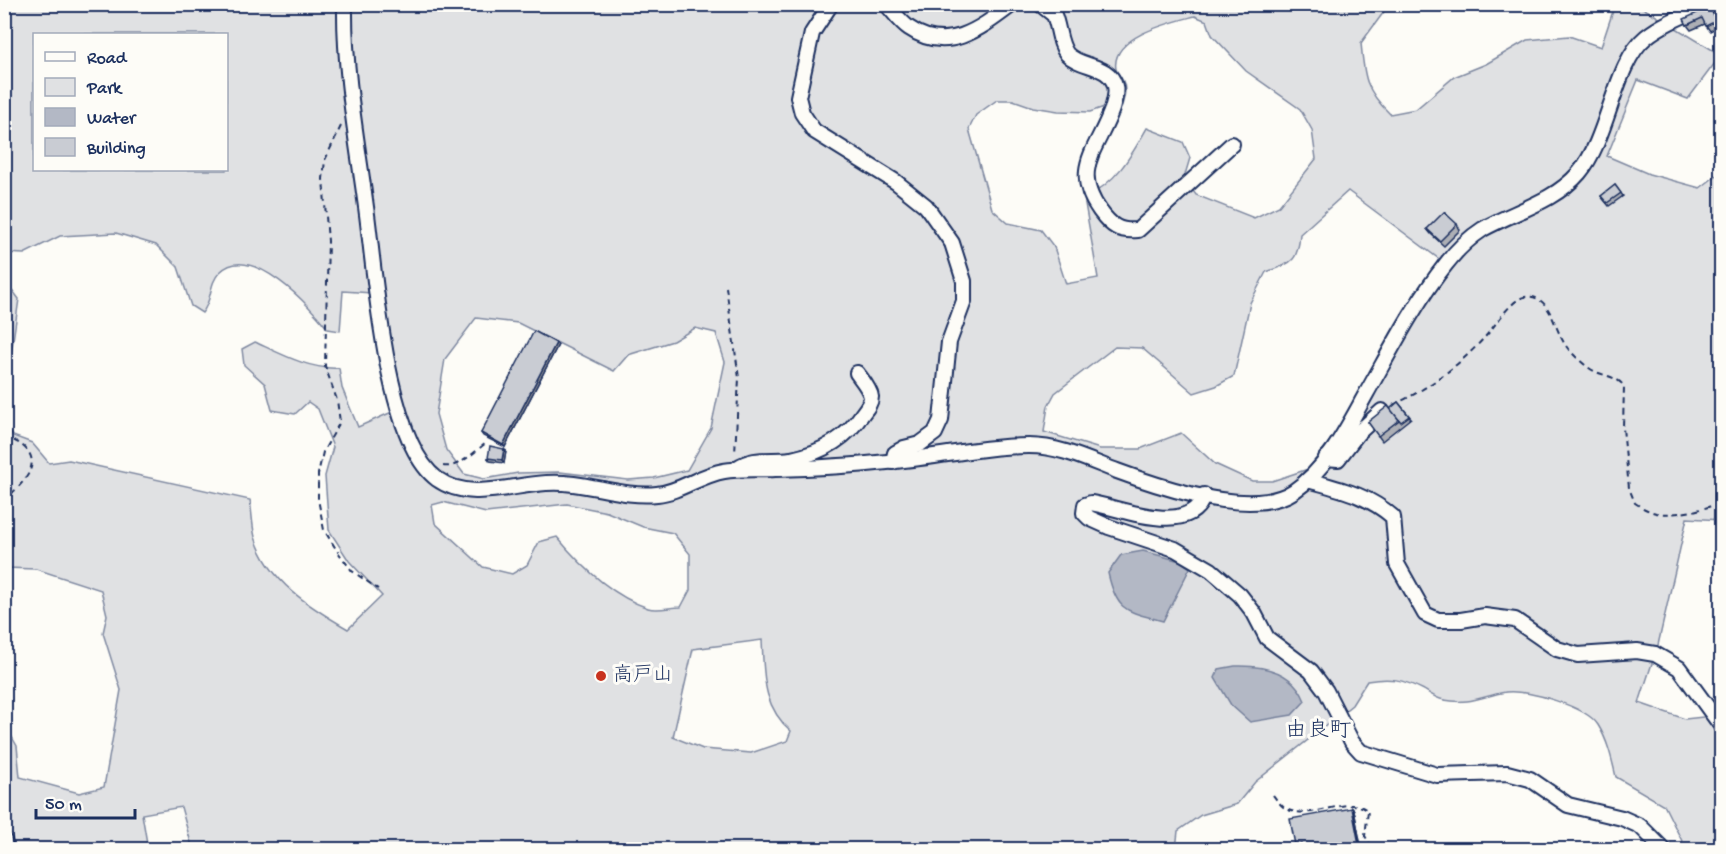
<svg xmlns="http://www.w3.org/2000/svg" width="1726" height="854" font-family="'Gochi Hand','Klee One',sans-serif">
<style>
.green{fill:#e0e1e3;stroke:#7e88a0;stroke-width:1.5;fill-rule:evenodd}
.water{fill:#b3b8c5;stroke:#76819c;stroke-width:1.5}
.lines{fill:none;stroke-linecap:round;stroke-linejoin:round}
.minor-casing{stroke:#1b2f5e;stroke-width:18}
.path{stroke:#1b2f5e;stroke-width:2;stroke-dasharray:6 4.5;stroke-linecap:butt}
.minor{stroke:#fdfcf7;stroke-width:14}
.wall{fill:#adafb5;stroke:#1b2f5e;stroke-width:1.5}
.shaded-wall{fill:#8d8f94;stroke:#1b2f5e;stroke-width:1.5}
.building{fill:#c9ccd3;stroke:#1b2f5e;stroke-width:1.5}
.poi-dot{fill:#c8321e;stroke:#fdfcf7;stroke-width:2}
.labels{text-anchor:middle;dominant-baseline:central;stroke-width:6;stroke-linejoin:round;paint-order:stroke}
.poi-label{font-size:20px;fill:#1b2f5e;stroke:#fdfcf7;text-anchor:start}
.quarter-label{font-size:22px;fill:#1b2f5e;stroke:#fdfcf7}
</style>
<rect width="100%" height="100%" fill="#fdfcf7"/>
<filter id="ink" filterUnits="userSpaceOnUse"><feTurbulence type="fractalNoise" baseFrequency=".0167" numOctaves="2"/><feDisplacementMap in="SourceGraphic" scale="12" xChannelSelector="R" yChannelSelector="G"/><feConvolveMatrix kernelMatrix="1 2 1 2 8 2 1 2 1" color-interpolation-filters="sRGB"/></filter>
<g filter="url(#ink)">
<g class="green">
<path d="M5,5H1389L1361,43C1364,76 1365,90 1390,114L1416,109L1454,77L1486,64L1527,40L1569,36L1601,47L1615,5H1638L1721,55L1688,99L1638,80L1607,156L1649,174L1700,188L1721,172V520L1687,518L1658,645L1639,703L1685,719L1721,715V849H1686L1664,805L1616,777C1612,760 1608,741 1598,725C1587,707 1527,689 1506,692C1482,696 1471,705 1444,700C1437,699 1430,694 1424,690C1402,679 1390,677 1367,681L1352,705L1255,782L1237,804L1201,815L1178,831L1176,849L193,850L181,807L142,814L148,849H5V725L17,746L20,777L79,793L104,787L121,690L103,633L107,615L101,590L36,569L5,568L4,423L13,436L32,443L49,463L69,460L250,500C252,512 252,525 255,537C269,582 310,607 348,629L382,596L349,561L329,530L325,476L333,447L318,409L308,402L295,414L272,410L265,384L244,365L242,349L255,342C281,354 310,370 339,368L342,388L358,427L392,412L378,350L372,293L343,291L340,331L328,329C311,307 251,241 220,272C208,284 213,300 202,313L191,306L178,267L156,245L116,233L60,236L24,254L5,253ZM1195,16L1207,21L1212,35L1246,71L1300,109L1312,130L1316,159L1279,206L1254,218L1196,195L1184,178L1190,158L1183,142L1147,128C1130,158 1116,183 1084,198L1098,278L1066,284L1054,247L1041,230L1008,223L992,209L969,129L976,115L997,100H1013L1033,107L1058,111L1090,112L1107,106L1121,108C1124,100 1127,89 1123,81C1121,77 1117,74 1116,69C1110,36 1173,22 1195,16ZM34,34H226V170H34ZM1348,191L1439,259L1339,429L1308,469L1272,481H1252L1215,464L1181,433L1140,449H1100L1044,432L1048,406L1055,393L1115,347L1142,348L1194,393L1216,386L1234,376L1250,303L1266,272C1291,263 1298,263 1300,234ZM476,318L518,323L614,371L628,355L673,341L695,328L716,333L725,362L711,428L687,470L654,478L628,480L560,472L518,473L484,479L464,474L446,450L436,414L445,359ZM443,502L486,513L567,504L607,512L643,527L673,533L690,554V590L681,607C671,607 657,611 648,608C612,596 581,566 557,537L539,542L527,565L512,574L483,567L435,523L432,505ZM762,640C764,675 762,706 791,731L787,741L751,753L703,749L673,737L693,649Z"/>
<polygon points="13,291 19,299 5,396 5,292"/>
</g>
<g class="water">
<path d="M1143,551L1180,561L1190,568L1163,621C1127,611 1117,613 1108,573L1121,555Z"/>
<path d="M1235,666C1264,665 1294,672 1305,701L1292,715L1250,722L1231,705L1215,678L1219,669Z"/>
</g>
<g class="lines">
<defs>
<g id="minor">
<path d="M345,4C344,72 357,140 366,207C375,270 385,441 437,479C469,502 511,485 546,483C584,480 620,498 657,494C680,492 700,475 724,471C740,468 758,470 775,469C812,468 850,466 887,462C934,458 982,446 1029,446C1060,446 1088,460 1117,471C1160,487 1253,519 1294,491C1327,469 1347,428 1366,394C1391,350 1414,304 1446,264C1456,251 1469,238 1483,229C1515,211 1554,202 1579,173C1609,138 1614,63 1646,37C1665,22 1688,14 1710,4"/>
<polyline points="831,4 812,33 798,97 802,113 814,131 896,182 926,206 952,243 964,281 964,301 949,342 941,420 935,433 920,444 904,448 895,453 893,462"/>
<path d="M886,4C894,12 900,22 909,28C948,55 981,28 1013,4"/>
<path d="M1040,4L1054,15C1059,27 1059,44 1067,54C1080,68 1110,64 1115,86C1117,93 1114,102 1112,109C1098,149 1070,169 1100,211C1111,226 1119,232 1138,230L1232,144"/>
<polyline points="1326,458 1338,459 1358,433 1382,411"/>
<path d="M737,468C754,456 772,462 791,459C821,453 847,438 863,413C867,408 871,403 871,397C870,389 862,380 857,373"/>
<path d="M1308,480C1340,489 1368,495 1393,517L1397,564L1425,614L1438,620H1461L1485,616L1515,620L1557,649L1578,655L1637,651L1655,654L1679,668L1722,727"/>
<path d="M1204,495C1190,538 1122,508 1091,503L1085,505L1084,513L1089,518L1109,527L1175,549L1211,570L1240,595L1254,613L1267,638L1311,671L1326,691L1352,742L1361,752L1437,775L1507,773L1530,779L1568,805L1622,818L1640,826L1664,850"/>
<polyline points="4,840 6,850"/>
</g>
</defs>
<use href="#minor" class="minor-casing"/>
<g class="path">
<polyline points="341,126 325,160 323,179 328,241 325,366 337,400 340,422 323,452 318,474 318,499 324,530 338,552 352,571 378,589"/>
<polyline points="726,287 739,378 735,454"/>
<path d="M1393,405C1428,389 1460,365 1485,337C1496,325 1505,308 1519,299C1526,295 1535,296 1541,301C1554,311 1557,338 1571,352C1578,359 1587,368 1596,372C1606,376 1617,377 1624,386L1623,428L1629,488L1635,503C1641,507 1648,511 1656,513C1672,516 1710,510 1722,500"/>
<path d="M4,436C49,453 32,477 4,500"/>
<path d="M443,466C458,469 474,452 486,443"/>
<path d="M1273,795C1276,799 1281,806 1286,809C1314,822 1349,793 1368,811L1365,836L1374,850"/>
</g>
<use href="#minor" class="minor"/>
</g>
<g class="wall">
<polygon points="1713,12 1720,26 1710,31 1705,24 1691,30 1687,25"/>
<polygon points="1615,185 1623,196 1609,206 1601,196"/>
<polygon points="1457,224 1460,230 1444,246 1431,234 1427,229"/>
<polygon points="556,343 558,345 505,447 483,436 481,433"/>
<polygon points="1398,402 1411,418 1382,441 1368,422 1390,409"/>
<polygon points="506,451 504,463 490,461 488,458"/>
<polygon points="1352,808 1354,810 1361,847 1351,849 1302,849 1302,847 1297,848 1295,845"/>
</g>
<g class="shaded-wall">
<polygon points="556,343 558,345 505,447 503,445"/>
<polygon points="504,449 506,451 504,463 502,460"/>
<polygon points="1352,808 1354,810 1361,847 1359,844"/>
</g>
<g class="building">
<polygon points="1722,5 1722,17 1720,17 1715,8"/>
<polygon points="1710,7 1716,21 1706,26 1702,18 1687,25 1684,19"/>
<polygon points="1615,185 1621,193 1607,203 1601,196"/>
<polygon points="1444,212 1457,224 1440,241 1427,229"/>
<polygon points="534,331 556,343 503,445 481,433"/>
<polygon points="1398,402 1409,416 1401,422 1390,409"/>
<polygon points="1388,406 1399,420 1378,436 1368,422"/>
<polygon points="490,446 504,449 502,460 488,458"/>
<polygon points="1352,808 1359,844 1349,846 1350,849 1302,849 1301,844 1295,845 1290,819"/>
</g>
</g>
<circle class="poi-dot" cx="601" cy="676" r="6"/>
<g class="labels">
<g class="poi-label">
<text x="613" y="676">高戸山</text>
</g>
<g class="quarter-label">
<text x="1318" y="732">由良町</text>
</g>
</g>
<rect width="1726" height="854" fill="none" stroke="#fdfcf7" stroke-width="24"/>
<rect x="12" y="12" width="1702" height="830" fill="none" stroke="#1b2f5e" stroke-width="2" filter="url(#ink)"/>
<rect x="33" y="33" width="195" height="138" fill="#fdfcf7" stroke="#a3aaba" stroke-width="1.5"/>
<rect x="45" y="52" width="30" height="9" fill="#fdfcf7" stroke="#a3aaba" stroke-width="1.5"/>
<text x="87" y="63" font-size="18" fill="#1b2f5e">Road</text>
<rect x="45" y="78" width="30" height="18" fill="#e0e1e3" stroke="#a3aaba" stroke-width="1.5"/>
<text x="87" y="93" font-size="18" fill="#1b2f5e">Park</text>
<rect x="45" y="108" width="30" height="18" fill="#b3b8c5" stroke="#a3aaba" stroke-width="1.5"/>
<text x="87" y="123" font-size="18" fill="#1b2f5e">Water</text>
<rect x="45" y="138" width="30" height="18" fill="#c9ccd3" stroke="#a3aaba" stroke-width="1.5"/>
<text x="87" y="153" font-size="18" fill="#1b2f5e">Building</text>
<path d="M36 809v9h99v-9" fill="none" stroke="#1b2f5e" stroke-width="3"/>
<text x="45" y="809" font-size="18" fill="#1b2f5e" stroke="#fdfcf7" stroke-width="4.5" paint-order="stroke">50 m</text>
</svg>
